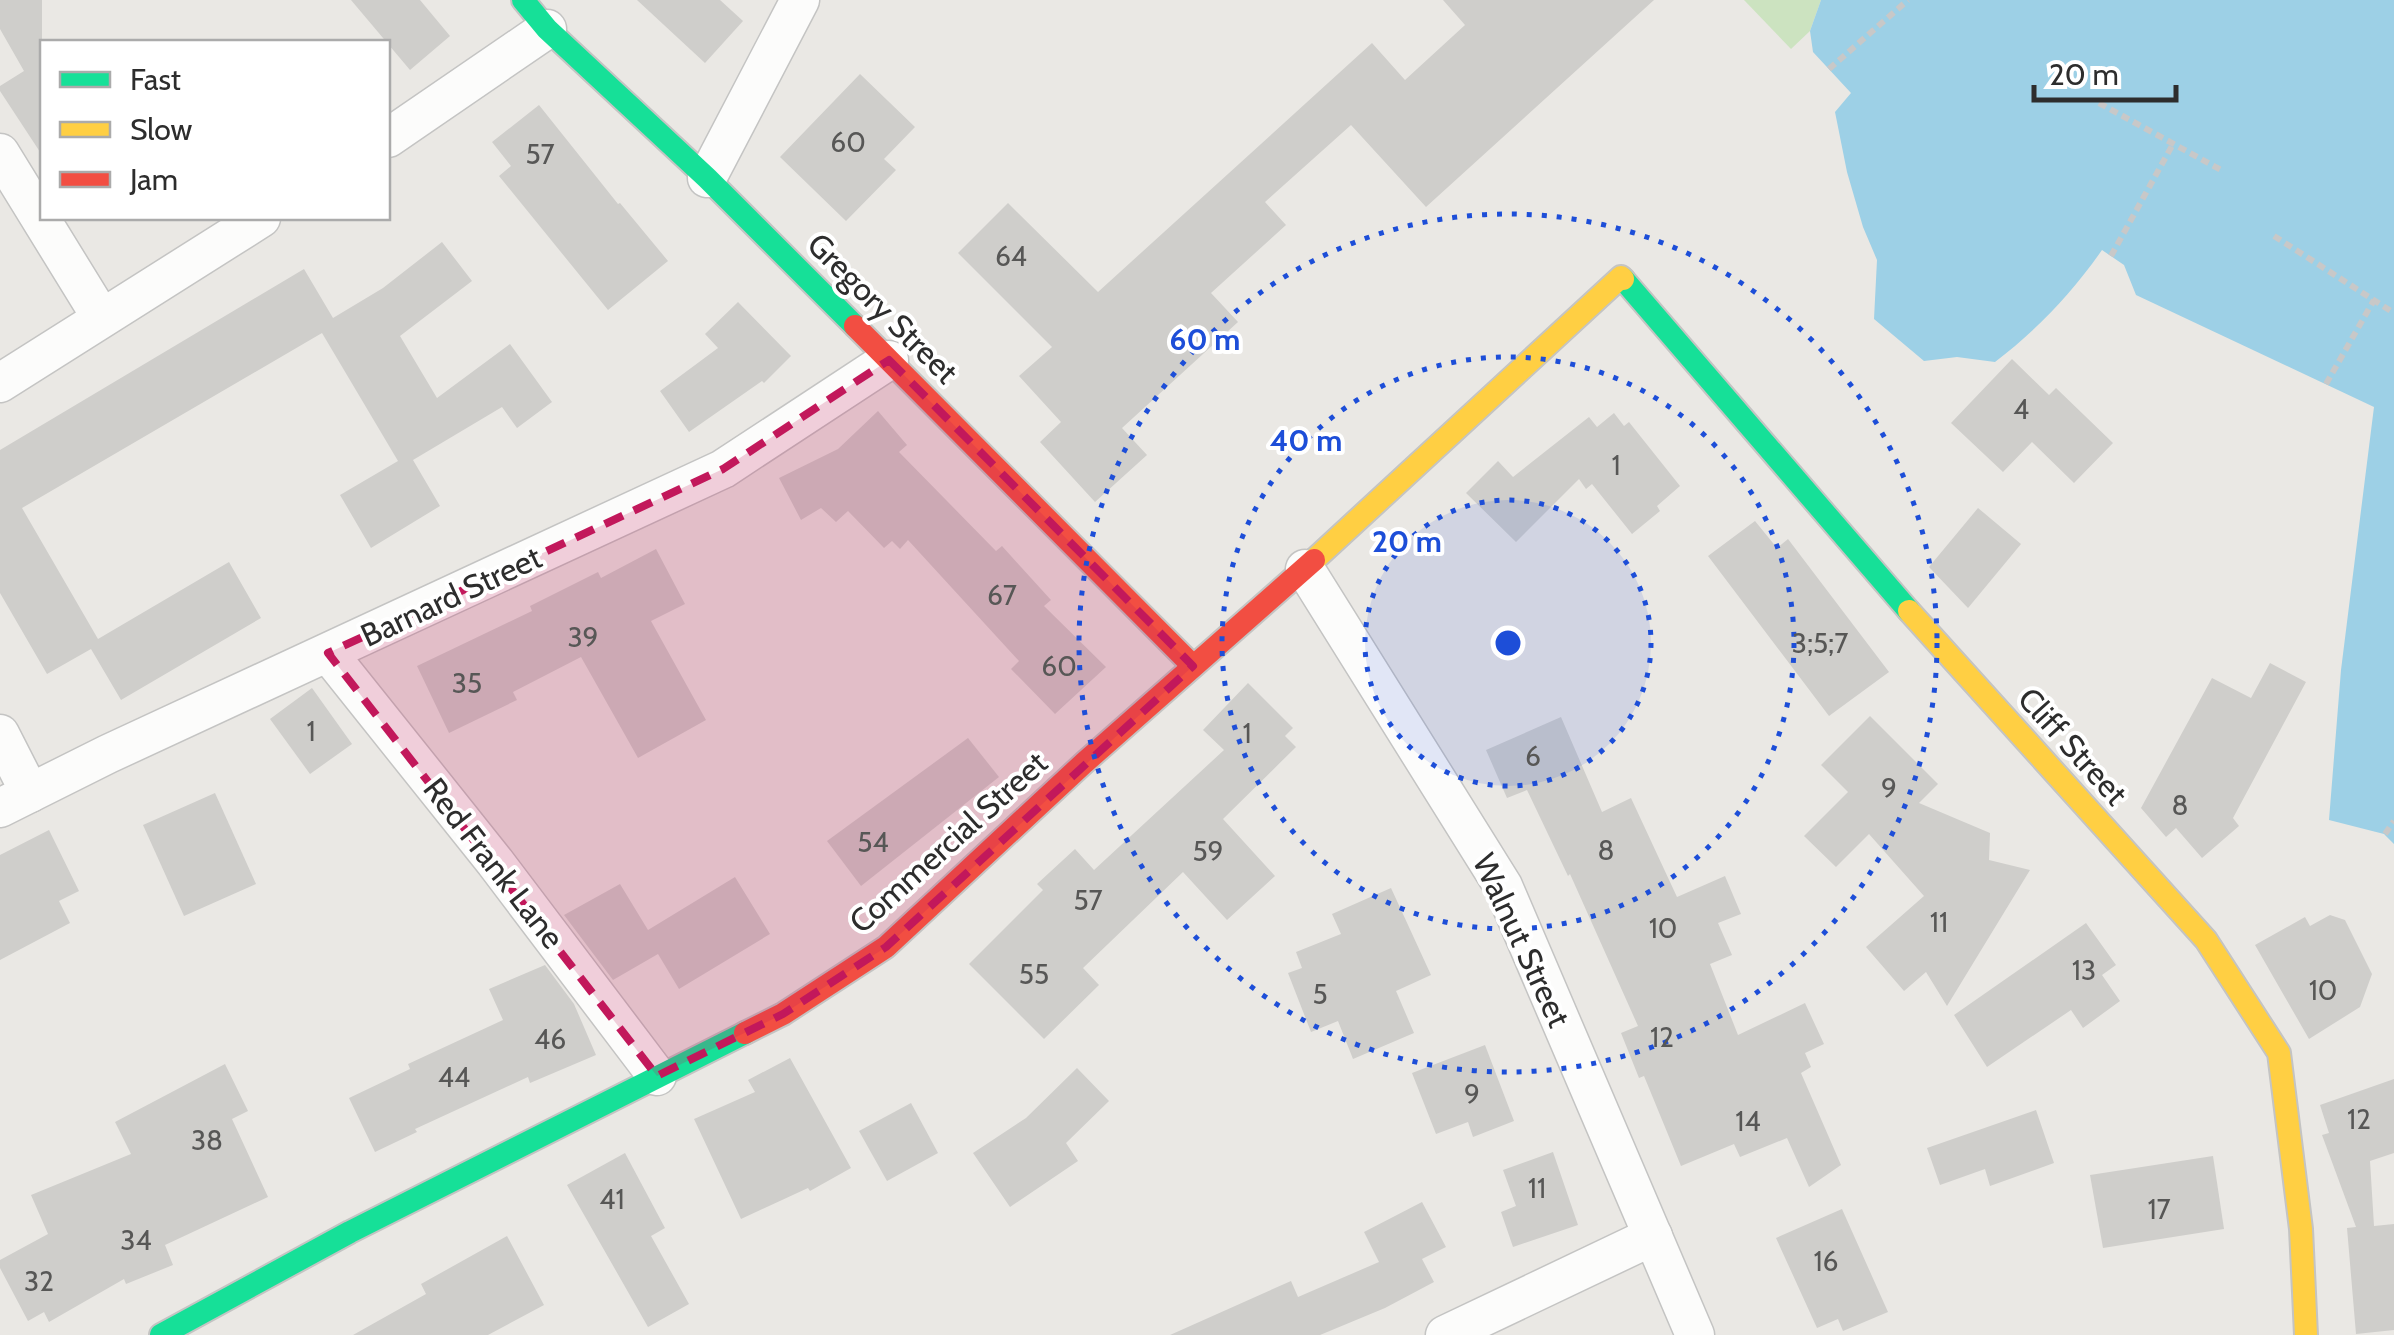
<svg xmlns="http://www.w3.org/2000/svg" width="2394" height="1335" font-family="Cabin,sans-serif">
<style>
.green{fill:#cce3c0}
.water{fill:#9dd0e6}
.building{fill:#cfcecb}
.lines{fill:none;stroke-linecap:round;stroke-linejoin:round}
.street-casing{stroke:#c4c4c3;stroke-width:41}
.fast-casing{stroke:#c4c4c3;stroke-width:26}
.slow-casing{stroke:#c4c4c3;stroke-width:26}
.jam-casing{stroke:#c4c4c3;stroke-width:26}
.path{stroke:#c8c8c8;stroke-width:6;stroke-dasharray:8 5;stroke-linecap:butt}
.street{stroke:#fcfcfb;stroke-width:38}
.fast{stroke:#16e098;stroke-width:22}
.slow{stroke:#ffcf43;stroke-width:22}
.jam{stroke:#f24e42;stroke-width:22}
.marked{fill:#c2185b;fill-opacity:0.2;stroke:#c2185b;stroke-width:8;stroke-dasharray:20 12;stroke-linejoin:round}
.ring{fill:none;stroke:#1d4ed8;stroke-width:5;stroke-dasharray:5 10}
.labels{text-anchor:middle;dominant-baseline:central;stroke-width:8;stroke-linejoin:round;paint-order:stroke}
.number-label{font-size:28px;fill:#575756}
.street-label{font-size:32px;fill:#2d2d2d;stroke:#fff}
.centre{fill:#1d4ed8;stroke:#fff;stroke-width:5}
.ring-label{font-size:30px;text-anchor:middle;font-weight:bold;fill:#1d4ed8;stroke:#fff;stroke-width:8;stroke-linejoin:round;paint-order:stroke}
</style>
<rect width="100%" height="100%" fill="#eae8e4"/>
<polygon class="green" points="1744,0 1821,0 1810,31 1791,49"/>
<path class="water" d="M1821,0H2394V844L2384,834L2329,820L2341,670L2374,407L2136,295L2124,265L2102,250C2072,293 2037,330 1995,362L1957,357L1924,361L1874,319L1877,260L1863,227L1847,172L1835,112L1851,93L1813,52L1810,31Z"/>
<g class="building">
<polygon points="0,0 42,0 42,155 0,91 0,86 24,71 0,29"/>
<polygon points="351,0 420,0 450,36 410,70"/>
<polygon points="637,0 720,0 743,21 705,63"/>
<polygon points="1443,0 1654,0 1426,207 1351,125 1265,202 1286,225 1211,293 1238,322 1122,428 1147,455 1095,502 1040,442 1061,422 1019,376 1052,347 958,253 1008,203 1098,292 1372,43 1405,80 1465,25"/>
<polygon points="860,74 915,127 884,159 896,170 846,221 780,157"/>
<polygon points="539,105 618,204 620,203 668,261 608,310 499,176 511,166 492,142"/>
<polygon points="442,242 472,281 400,336 437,398 510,344 552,402 517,428 502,407 413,460 440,506 371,548 340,495 398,461 322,333 22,508 98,639 229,562 261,618 121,700 91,649 47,674 0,593 0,450 304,269 333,318 383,288"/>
<polygon points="738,302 791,356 764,383 762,381 689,432 660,391 718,348 705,334"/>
<polygon points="2012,359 2049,395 2056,388 2113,443 2074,483 2032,442 2003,472 1951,423"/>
<polygon points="878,411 907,445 899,452 996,551 1002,546 1051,600 1044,606 1106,667 1055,714 1011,669 1019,661 908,540 900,549 892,541 884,548 848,511 836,522 821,508 801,520 779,478 838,449"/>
<polygon points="1614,413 1624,426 1629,422 1680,486 1657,506 1660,511 1632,534 1592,484 1586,489 1579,479 1516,542 1466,493 1498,461 1513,477 1589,417 1597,427"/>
<polygon points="1978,508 2021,544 1968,608 1929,567"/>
<polygon points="1755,521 1777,548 1788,539 1889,672 1829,716 1708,556"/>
<polygon points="656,549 685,604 651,621 706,720 638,758 581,657 513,692 517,700 449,733 417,666 532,611 530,606 598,572 601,578"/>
<polygon points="2270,663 2306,682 2233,818 2239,826 2202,858 2176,828 2166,837 2141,808 2212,678 2251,698"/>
<polygon points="1248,683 1293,728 1285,736 1296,747 1223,819 1275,876 1227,920 1183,872 1083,968 1099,985 1044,1039 969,964 1043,890 1037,884 1075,849 1094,870 1224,750 1203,730"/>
<polygon points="312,688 352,744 310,774 270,719"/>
<polygon points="1870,716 1938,784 1919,803 1990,833 1989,860 2030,870 1947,1006 1926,972 1904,991 1866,947 1924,896 1869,834 1836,867 1804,836 1848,792 1821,765"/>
<polygon points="1561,717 1602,812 1631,798 1677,897 1725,876 1741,914 1718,923 1732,955 1710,964 1738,1035 1805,1003 1824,1044 1805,1053 1811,1067 1801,1073 1841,1165 1809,1187 1787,1138 1740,1157 1734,1144 1681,1166 1644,1076 1639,1078 1621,1033 1638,1026 1570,874 1568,876 1527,790 1507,798 1486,750"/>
<polygon points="968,738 999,777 861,886 827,841"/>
<polygon points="215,793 256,884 184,916 143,825"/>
<polygon points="49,830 79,891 59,901 70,923 0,960 0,855"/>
<polygon points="735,877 770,934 679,989 658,954 613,980 564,915 620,884 648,930"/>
<polygon points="1391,888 1431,975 1396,991 1414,1033 1353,1059 1338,1021 1311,1032 1288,973 1302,968 1296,952 1341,934 1332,914"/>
<polygon points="2330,915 2345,920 2372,974 2360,1007 2309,1039 2255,945 2305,917 2310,926"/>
<polygon points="2086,923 2116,965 2102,975 2120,1001 2083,1028 2071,1010 1987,1067 1954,1015"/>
<polygon points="545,965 574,1004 596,1055 530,1083 528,1077 415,1129 417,1132 375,1152 349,1098 410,1069 408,1064 503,1020 489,989"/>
<polygon points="1485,1045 1514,1121 1473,1137 1468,1122 1436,1134 1412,1073"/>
<polygon points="790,1058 851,1168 810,1191 808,1188 741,1219 694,1119 755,1092 748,1080"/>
<polygon points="225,1064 248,1111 232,1119 268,1197 165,1245 173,1265 126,1284 124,1279 49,1322 44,1312 28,1321 0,1268 0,1260 48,1234 31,1195 131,1154 115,1122"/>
<polygon points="1077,1068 1109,1101 1066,1143 1078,1161 1010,1207 973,1153 1026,1118"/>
<polygon points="2394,1079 2394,1153 2370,1161 2374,1226 2394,1224 2394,1330 2356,1334 2347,1228 2356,1227 2322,1135 2329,1133 2320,1105"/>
<polygon points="911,1103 938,1153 887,1181 859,1131"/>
<polygon points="2036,1110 2054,1163 1990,1186 1985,1169 1940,1185 1927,1148"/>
<polygon points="1553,1152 1578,1225 1513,1247 1501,1212 1516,1206 1503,1170"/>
<polygon points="625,1153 665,1228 651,1236 689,1304 648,1327 567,1185"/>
<polygon points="2213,1156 2224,1229 2103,1248 2090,1175"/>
<polygon points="1422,1202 1446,1247 1422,1259 1434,1282 1385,1308 1320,1335 1170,1335 1291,1281 1298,1297 1379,1262 1364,1232"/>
<polygon points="1842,1209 1888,1312 1843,1331 1838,1319 1817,1328 1776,1238"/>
<polygon points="507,1236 544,1305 488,1335 353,1335 426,1294 421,1284"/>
</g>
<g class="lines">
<defs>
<g id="street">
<polyline points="388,138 547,29"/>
<polyline points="0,153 101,317"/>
<polyline points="707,178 800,0"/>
<polyline points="0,383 261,218"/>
<polyline points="1305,569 1503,886 1695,1335"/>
<polyline points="328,653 495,862 657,1076"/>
<polyline points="0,734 30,793"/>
<polyline points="0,808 108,754 723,469 889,360"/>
<polyline points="1445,1335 1653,1236"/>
</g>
<g id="fast">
<polyline points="523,0 547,29 707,178 855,326"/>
<polyline points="1623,279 1909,611"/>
<polyline points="161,1335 350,1232 745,1033"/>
</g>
<g id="slow">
<polyline points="1314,560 1621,277 1623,279"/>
<polyline points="1909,611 2206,940 2279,1053 2301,1229 2306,1335"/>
</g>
<g id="jam">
<polyline points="855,326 1193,666"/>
<polyline points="745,1033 783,1014 886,947 1084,763 1314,560"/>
</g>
</defs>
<use href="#street" class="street-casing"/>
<use href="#fast" class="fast-casing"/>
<use href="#slow" class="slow-casing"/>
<use href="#jam" class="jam-casing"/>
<g class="path">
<polyline points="1829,69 1908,0"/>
<polyline points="2099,103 2223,171"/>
<polyline points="2274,236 2394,313"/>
<polyline points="2111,256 2173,144"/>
<polyline points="2326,384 2374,300"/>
<polyline points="2385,834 2394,821"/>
</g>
<use href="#street" class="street"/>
<use href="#fast" class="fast"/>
<use href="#slow" class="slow"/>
<use href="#jam" class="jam"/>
</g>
<path class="marked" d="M889,360L1193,666L886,947L783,1014L657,1076L328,653L723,469Z"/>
<circle cx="1508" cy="643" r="143" fill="#1d4ed8" fill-opacity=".12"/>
<g class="ring">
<circle cx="1508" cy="643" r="143"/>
<circle cx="1508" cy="643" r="286"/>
<circle cx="1508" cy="643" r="429"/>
</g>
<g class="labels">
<g class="number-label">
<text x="848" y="142">60</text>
<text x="540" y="154">57</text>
<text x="1011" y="256">64</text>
<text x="2021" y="409">4</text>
<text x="1616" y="465">1</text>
<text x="1002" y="595">67</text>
<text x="583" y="637">39</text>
<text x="1820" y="643">3;5;7</text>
<text x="1059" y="666">60</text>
<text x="467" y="683">35</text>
<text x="311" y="731">1</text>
<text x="1247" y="733">1</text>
<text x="1533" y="756">6</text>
<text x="1889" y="788">9</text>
<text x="2180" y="805">8</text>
<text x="873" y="842">54</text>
<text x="1606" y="850">8</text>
<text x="1208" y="851">59</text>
<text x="1088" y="900">57</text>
<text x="1939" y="922">11</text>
<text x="1663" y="928">10</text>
<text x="2084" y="970">13</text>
<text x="1034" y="974">55</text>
<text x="2323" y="990">10</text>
<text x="1320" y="994">5</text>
<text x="1662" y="1037">12</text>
<text x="550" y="1039">46</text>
<text x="454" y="1077">44</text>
<text x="1472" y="1094">9</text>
<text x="2359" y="1119">12</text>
<text x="1748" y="1121">14</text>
<text x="207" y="1140">38</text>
<text x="1537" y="1188">11</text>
<text x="612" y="1199">41</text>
<text x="2159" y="1209">17</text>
<text x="136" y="1240">34</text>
<text x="1826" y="1261">16</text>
<text x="39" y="1281">32</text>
</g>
<g class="street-label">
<text transform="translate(883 308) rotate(45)">Gregory Street</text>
<text transform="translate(451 596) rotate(-25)">Barnard Street</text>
<text transform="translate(2073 746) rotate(48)">Cliff Street</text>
<text transform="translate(948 842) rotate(-42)">Commercial Street</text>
<text transform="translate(494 863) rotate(52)">Red Frank Lane</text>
<text transform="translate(1522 940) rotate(65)">Walnut Street</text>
</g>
</g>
<circle cx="1508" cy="643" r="15" class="centre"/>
<g class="ring-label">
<text x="1205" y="350">60 m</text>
<text x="1306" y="451">40 m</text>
<text x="1407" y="552">20 m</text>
</g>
<rect x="40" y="40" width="350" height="180" fill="#ffffff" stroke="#ababab" stroke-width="2.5"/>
<rect x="60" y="72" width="50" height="15" fill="#16e098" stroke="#ababab" stroke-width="2.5"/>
<text x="130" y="90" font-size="30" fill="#2d2d2d">Fast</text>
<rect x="60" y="122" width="50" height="15" fill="#ffcf43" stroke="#ababab" stroke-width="2.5"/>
<text x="130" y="140" font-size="30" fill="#2d2d2d">Slow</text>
<rect x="60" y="172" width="50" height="15" fill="#f24e42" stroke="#ababab" stroke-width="2.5"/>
<text x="130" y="190" font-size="30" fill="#2d2d2d">Jam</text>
<path d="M2034 85v15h142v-15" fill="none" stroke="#2d2d2d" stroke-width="5"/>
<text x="2049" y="85" font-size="30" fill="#2d2d2d" stroke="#ffffff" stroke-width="8" paint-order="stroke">20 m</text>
</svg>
